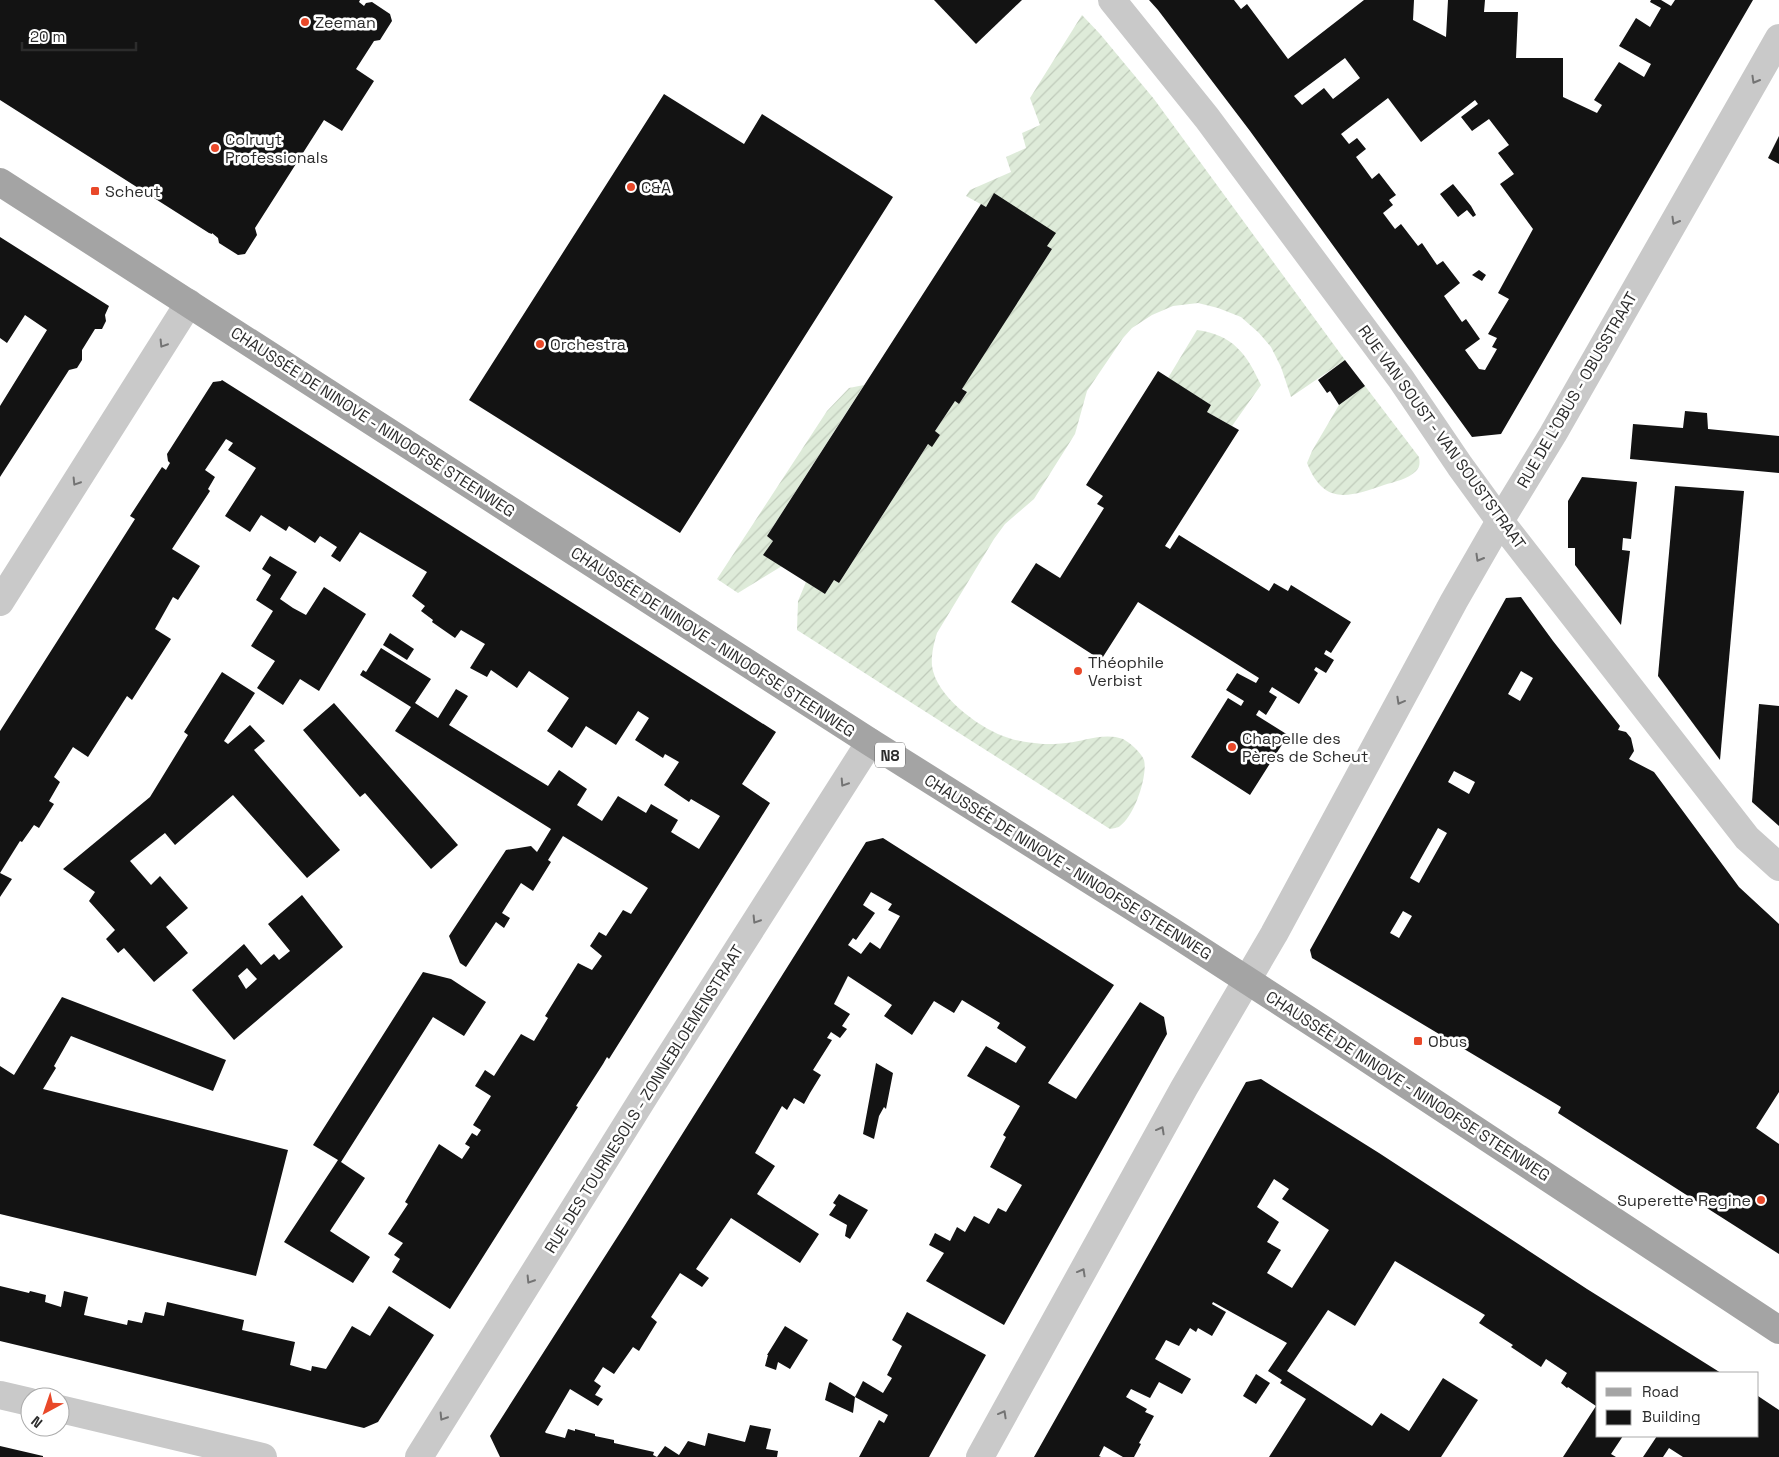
<svg xmlns="http://www.w3.org/2000/svg" width="1779" height="1457" font-family="'Space Grotesk',sans-serif">
<style>
.garden{fill:url(#garden-furrows)}
.building{fill:#131313;fill-rule:evenodd}
.lines{fill:none;stroke-linecap:round;stroke-linejoin:round}
.minor{stroke:#c9c9c9;stroke-width:28}
.major{stroke:#a4a4a4;stroke-width:28}
.oneway{stroke:#737373}
.poi-dot{fill:#e94829;stroke:#fff;stroke-width:2}
.labels{text-anchor:middle;dominant-baseline:central;stroke-width:5;stroke-linejoin:round;paint-order:stroke}
.shield{fill:#fff;stroke:#6b6b6b;stroke-width:1}
.shield-label{font-size:15px;font-weight:bold;fill:#2c2c2c}
.poi-label{font-size:16px;fill:#2c2c2c;stroke:#fff;text-anchor:start}
.street-label{font-size:16px;fill:#2c2c2c;stroke:#fff}
</style>
<defs>
<pattern id="garden-furrows" width="10" height="10" patternUnits="userSpaceOnUse" patternTransform="scale(1.25)"><rect width="10" height="10" fill="#deebd9"/><path d="M-1 1l2-2M0 10L10 0M9 11l2-2" fill="none" stroke="#bfcaba"/></pattern>
</defs>
<rect width="100%" height="100%" fill="#fff"/>
<g class="garden">
<path d="M1082,15L1100,34L1154,99L1345,360L1291,397L1281,367L1271,347L1259,333L1241,317L1218,308L1198,303L1173,306L1152,315L1132,328L1123,338L1087,391L1075,434L1034,499L1005,524L994,539L937,633C934,643 931,655 932,666C936,696 977,726 1003,736C1015,741 1030,743 1043,744C1051,744 1059,744 1066,743C1084,741 1105,732 1123,739C1130,743 1141,752 1144,760C1148,776 1134,817 1120,826C1118,828 1113,828 1110,829L797,630L798,601L806,582L825,594L834,580L839,583L928,444L932,446L940,435L935,431L955,401L959,404L967,392L962,388L1052,249L1047,246L994,194L986,207L966,196L970,190L1011,172L1006,157L1026,148L1022,133L1040,125L1030,98Z"/>
<path d="M1197,330C1233,335 1246,353 1261,385L1232,426L1207,412L1211,405L1168,378Z"/>
<polygon points="864,385 767,536 773,541 764,555 782,566 738,593 717,579 827,411 849,388"/>
<path d="M1365,386L1419,457C1420,463 1420,467 1416,471C1408,479 1394,482 1384,485C1349,497 1324,506 1307,463L1312,451L1339,405Z"/>
</g>
<g class="building">
<polygon points="0,0 360,0 359,2 364,6 366,3 372,2 390,14 392,21 380,40 374,41 356,69 374,81 342,131 324,120 255,228 257,235 245,254 238,255 219,243 218,238 212,233 212,234 209,233 0,100"/>
<polygon points="934,0 1022,0 976,44"/>
<path d="M1149,0H1234L1241,9L1247,4L1288,59L1364,0H1414L1413,20L1446,37L1448,0H1485L1484,12H1518L1516,58H1563V97L1597,113L1602,105L1594,100L1619,62L1644,77L1651,64L1619,46L1636,18L1650,27L1661,8L1650,2L1651,0H1661L1671,6L1675,0H1753L1501,434L1472,437L1250,131L1158,10ZM1345,58L1360,78L1333,99L1324,88L1302,105L1294,96ZM1388,98L1421,142L1475,100L1478,104L1461,117L1472,131L1489,119L1509,145L1498,153L1514,174L1500,184L1533,229L1498,293L1509,299L1488,334L1497,338L1492,347L1497,349L1485,370L1479,369L1465,350L1480,339L1466,319L1462,322L1444,296L1460,283L1443,261L1437,265L1422,243L1418,246L1401,224L1395,229L1383,213L1393,205L1389,200L1396,195L1379,173L1372,179L1356,157L1366,149L1357,138L1349,144L1341,134Z"/>
<polygon points="664,94 744,144 762,114 893,197 680,533 469,400"/>
<polygon points="1779,136 1779,164 1768,158"/>
<polygon points="1453,184 1471,206 1476,215 1473,217 1467,210 1458,217 1440,194"/>
<polygon points="994,193 1056,233 1047,246 1052,249 962,389 967,392 959,404 955,401 935,431 940,435 932,447 928,444 839,583 834,580 825,594 763,555 773,541 767,536 981,204 986,207"/>
<polygon points="0,237 109,306 105,315 106,321 102,329 95,329 82,350 82,360 77,368 69,370 0,477 0,406 47,330 25,315 7,343 0,338"/>
<polygon points="1479,270 1486,275 1482,281 1472,275"/>
<polygon points="1345,360 1365,386 1339,405 1330,391 1327,393 1318,380"/>
<polygon points="1158,371 1211,405 1207,412 1239,430 1165,546 1170,549 1179,535 1269,591 1274,583 1288,591 1291,585 1351,622 1331,653 1326,650 1324,654 1334,660 1326,673 1316,667 1314,670 1318,673 1299,704 1272,687 1269,692 1277,697 1266,715 1259,710 1256,715 1288,735 1250,795 1191,757 1228,698 1241,706 1244,701 1226,690 1237,673 1256,683 1259,678 1138,602 1101,660 1011,602 1036,563 1060,578 1104,508 1097,504 1103,496 1086,485"/>
<polygon points="222,380 776,732 742,784 770,803 609,1059 607,1057 603,1064 576,1106 578,1107 450,1309 392,1272 400,1259 394,1255 403,1243 388,1234 408,1204 405,1202 439,1144 462,1159 470,1147 465,1144 472,1133 477,1136 481,1130 473,1125 491,1096 475,1086 485,1070 494,1076 521,1034 534,1041 548,1018 545,1016 578,963 592,970 602,956 590,946 599,932 606,936 623,910 631,914 648,888 563,836 548,860 551,862 533,891 521,883 502,913 510,918 504,928 496,922 466,967 460,963 449,936 506,850 531,846 537,852 551,829 395,731 411,707 360,675 363,670 366,672 381,648 431,679 415,703 438,718 456,689 468,696 449,725 548,786 559,770 587,789 577,805 602,821 618,796 646,813 651,804 678,820 671,832 699,849 720,816 691,799 689,802 664,785 679,762 665,754 663,758 635,740 649,718 638,711 616,745 586,726 572,748 547,731 569,698 529,671 517,688 491,670 487,677 470,668 485,644 461,630 455,638 432,622 433,620 421,611 425,606 412,596 427,572 360,532 340,562 331,556 337,547 320,536 315,543 289,526 286,531 261,515 250,532 225,516 256,468 228,450 233,443 226,439 205,470 215,477 208,489 210,491 172,549 200,566 178,600 173,597 155,629 171,639 132,700 127,696 88,757 73,747 54,777 60,782 49,801 54,804 39,828 34,825 22,842 20,841 0,873 12,879 0,897 0,731 135,519 130,516 162,467 166,470 170,463 168,461 167,454 213,382 221,381"/>
<polygon points="1685,411 1707,413 1708,429 1779,436 1779,473 1630,459 1633,424 1683,428"/>
<polygon points="1582,477 1637,482 1631,539 1623,538 1622,550 1630,551 1621,625 1575,565 1575,548 1568,548 1568,501"/>
<polygon points="1675,486 1744,491 1720,760 1658,676"/>
<polygon points="270,556 297,572 280,599 293,608 306,615 324,587 366,614 319,691 300,679 283,705 257,688 275,661 251,646 273,611 256,600 271,575 262,569"/>
<path d="M1521,597L1553,641L1620,726L1618,730L1626,732L1631,738L1634,751L1629,759L1654,772L1739,887L1779,924V1092L1756,1128L1779,1144V1254L1558,1113L1561,1107L1312,958L1310,950L1506,598ZM1521,671L1533,678L1520,701L1508,694ZM1454,771L1475,782L1469,794L1448,782ZM1438,828L1447,833L1419,883L1410,878ZM1403,911L1412,916L1399,938L1390,933Z"/>
<polygon points="390,633 414,649 407,660 383,645"/>
<polygon points="222,672 255,693 224,741 228,744 250,725 265,741 254,750 340,850 307,878 233,795 175,845 165,833 130,861 151,885 160,876 188,908 166,927 188,953 154,982 124,948 118,953 106,939 115,930 89,901 95,892 63,869 150,797 188,735 184,732"/>
<polygon points="334,703 458,845 431,869 365,793 360,797 303,730"/>
<polygon points="1759,704 1779,706 1779,826 1752,802"/>
<path d="M883,838L1114,985L1048,1083L1076,1099L1140,1002L1164,1017L1167,1034L1004,1325L926,1281L944,1253L929,1245L935,1233L950,1241L957,1227L965,1232L974,1216L989,1224L998,1208L1006,1212L1022,1185L990,1167L1006,1137L1003,1135L1020,1106L967,1076L986,1046L1016,1063L1026,1047L997,1028L1000,1023L962,1000L954,1013L934,1001L912,1035L884,1016L892,1005L848,976L834,1004L850,1014L842,1026L847,1029L840,1038L831,1032L827,1038L832,1040L813,1070L821,1075L810,1093L804,1104L794,1098L787,1110L782,1106L755,1153L775,1166L757,1194L819,1234L800,1263L731,1218L696,1269L709,1278L702,1287L680,1273L651,1317L657,1322L639,1351L633,1347L614,1374L603,1367L594,1381L601,1386L595,1395L603,1399L598,1406L570,1389L545,1432L546,1433L565,1438L568,1429L575,1431V1429L595,1434V1436L614,1440V1443L654,1452L653,1455L657,1457H500L490,1436L625,1225L866,842ZM871,892L892,904L888,910L900,916L880,949L870,942L861,954L848,945L853,938L856,940L875,913L863,905Z"/>
<path d="M302,895L343,947L234,1040L192,990L244,944L261,965L274,954L279,960L290,951L268,924ZM247,968L257,979L246,989L238,976Z"/>
<polygon points="423,972 451,979 486,1002 464,1036 433,1017 341,1162 365,1178 330,1231 370,1257 353,1283 284,1242 338,1160 313,1145"/>
<polygon points="62,997 226,1060 213,1091 71,1036 54,1066 56,1068 43,1089 288,1150 256,1276 0,1214 0,1066 14,1075"/>
<polygon points="876,1063 893,1073 886,1109 884,1107 879,1116 874,1139 863,1134"/>
<path d="M1261,1079L1379,1153L1587,1289L1721,1373H1598V1436H1623L1611,1454L1616,1457H1563L1596,1406L1568,1387L1567,1388L1561,1383L1567,1373L1546,1359L1541,1367L1511,1347L1513,1345L1479,1323L1485,1315L1395,1261L1355,1326L1328,1310L1287,1371L1372,1426L1381,1413L1409,1431L1443,1378L1478,1400L1441,1457H1269L1306,1399L1280,1383L1282,1380L1268,1371L1287,1343L1213,1302L1212,1304L1226,1312L1212,1336L1198,1328L1196,1332L1190,1328L1179,1346L1166,1340L1155,1359L1191,1379L1182,1394L1159,1382L1150,1398L1131,1389L1126,1397L1147,1409L1145,1412L1154,1416L1139,1443L1141,1444L1134,1457H1123L1104,1446L1099,1456L1101,1457H1034L1246,1082ZM1274,1179L1289,1189L1282,1199L1329,1230L1292,1288L1267,1273L1281,1250L1267,1242L1279,1222L1257,1207Z"/>
<polygon points="839,1194 868,1210 850,1239 845,1236 847,1225 829,1215 836,1205 833,1203"/>
<polygon points="0,1286 29,1293 30,1291 46,1295 45,1302 61,1307 64,1291 88,1297 84,1315 127,1325 128,1320 142,1323 145,1312 164,1316 167,1302 244,1320 242,1330 295,1342 290,1365 311,1371 312,1366 326,1369 352,1326 370,1336 389,1306 434,1335 378,1422 364,1428 0,1341"/>
<polygon points="907,1312 986,1355 929,1457 859,1457 879,1420 884,1423 888,1415 855,1397 853,1413 825,1400 829,1383 830,1382 855,1397 863,1381 883,1393 892,1378 887,1375 902,1346 892,1340"/>
<polygon points="785,1326 808,1340 790,1369 778,1362 776,1370 765,1366 768,1355 767,1355"/>
<polygon points="1256,1374 1270,1383 1256,1404 1243,1396"/>
<polygon points="1758,1396 1779,1410 1779,1457 1683,1457 1669,1448 1663,1457 1643,1457 1657,1436 1758,1436"/>
<polygon points="750,1425 771,1429 766,1449 778,1451 777,1457 657,1457 665,1446 679,1455 688,1441 705,1446 708,1433 745,1442"/>
<polygon points="0,1446 43,1456 43,1457 0,1457"/>
</g>
<g class="lines">
<g class="minor">
<polyline points="1112,0 1207,118 1401,379 1460,466 1500,521 1747,838 1779,867"/>
<polyline points="0,602 189,303"/>
<polyline points="0,1395 30,1402"/>
<polyline points="60,1409 263,1457"/>
<polyline points="419,1457 647,1092 870,742"/>
<polyline points="980,1457 1184,1088 1274,934 1454,601 1500,521 1553,434 1779,38"/>
</g>
<polyline class="major" points="0,182 870,742 1171,931 1330,1034 1779,1330"/>
</g>
<defs><path id="oneway-chevron" d="M-2-3.5L2.5 0L-2 3.5" fill="none" stroke-width="1.6" stroke-linecap="round" stroke-linejoin="round" transform="scale(1.25)"/></defs>
<g class="oneway">
<use href="#oneway-chevron" transform="translate(1755 80) rotate(120)"/>
<use href="#oneway-chevron" transform="translate(1675 221) rotate(120)"/>
<use href="#oneway-chevron" transform="translate(163 344) rotate(122)"/>
<use href="#oneway-chevron" transform="translate(76 482) rotate(122)"/>
<use href="#oneway-chevron" transform="translate(1479 558) rotate(120)"/>
<use href="#oneway-chevron" transform="translate(1400 701) rotate(119)"/>
<use href="#oneway-chevron" transform="translate(844 783) rotate(123)"/>
<use href="#oneway-chevron" transform="translate(756 920) rotate(122)"/>
<use href="#oneway-chevron" transform="translate(1161 1130) rotate(-61)"/>
<use href="#oneway-chevron" transform="translate(1082 1272) rotate(-61)"/>
<use href="#oneway-chevron" transform="translate(530 1280) rotate(122)"/>
<use href="#oneway-chevron" transform="translate(1003 1414) rotate(-61)"/>
<use href="#oneway-chevron" transform="translate(443 1417) rotate(122)"/>
</g>
<g class="poi-dot">
<circle cx="305" cy="22" r="5"/>
<circle cx="215" cy="148" r="5"/>
<circle cx="631" cy="187" r="5"/>
<rect x="90" y="186" width="10" height="10" rx="2.5"/>
<circle cx="540" cy="344" r="5"/>
<circle cx="1078" cy="671" r="5"/>
<circle cx="1232" cy="747" r="5"/>
<rect x="1413" y="1036" width="10" height="10" rx="2.5"/>
<circle cx="1761" cy="1200" r="5"/>
</g>
<g class="labels">
<rect class="shield" x="875" y="742.5" width="30" height="25" rx="4"/>
<g class="shield-label">
<text x="890" y="755">N8</text>
</g>
<g class="poi-label">
<text x="315" y="22">Zeeman</text>
<text x="225" y="139">Colruyt<tspan x="225" dy="18">Professionals</tspan></text>
<text x="641" y="187">C&amp;A</text>
<text x="105" y="191">Scheut</text>
<text x="550" y="344">Orchestra</text>
<text x="1088" y="662">Théophile<tspan x="1088" dy="18">Verbist</tspan></text>
<text x="1242" y="738">Chapelle des<tspan x="1242" dy="18">Pères de Scheut</tspan></text>
<text x="1428" y="1041">Obus</text>
<text x="1751" y="1200" text-anchor="end">Superette Regine</text>
</g>
<g class="street-label">
<text transform="translate(1577 390) rotate(-60)">RUE DE L'OBUS - OBUSSTRAAT</text>
<text transform="translate(373 422) rotate(33)">CHAUSSÉE DE NINOVE - NINOOFSE STEENWEG</text>
<text transform="translate(1442 437) rotate(54)">RUE VAN SOUST - VAN SOUSTSTRAAT</text>
<text transform="translate(713 642) rotate(33)">CHAUSSÉE DE NINOVE - NINOOFSE STEENWEG</text>
<text transform="translate(1068 867) rotate(32)">CHAUSSÉE DE NINOVE - NINOOFSE STEENWEG</text>
<text transform="translate(1408 1086) rotate(33)">CHAUSSÉE DE NINOVE - NINOOFSE STEENWEG</text>
<text transform="translate(644 1099) rotate(-58)">RUE DES TOURNESOLS - ZONNEBLOEMENSTRAAT</text>
</g>
</g>
<rect x="1596" y="1372" width="162" height="65" fill="#ffffff" stroke="#ababab"/>
<rect x="1606" y="1388" width="25" height="8" fill="#a4a4a4" stroke="#ababab"/>
<text x="1642" y="1397" font-size="15" fill="#2c2c2c">Road</text>
<rect x="1606" y="1410" width="25" height="15" fill="#131313" stroke="#ababab"/>
<text x="1642" y="1422" font-size="15" fill="#2c2c2c">Building</text>
<g transform="translate(45 1412) rotate(220)"><circle r="24" fill="#ffffff" stroke="#ababab"/>
<path d="M0-4L9 19L0 12L-9 19Z" fill="#e94829"/>
<text y="-8" font-size="14" font-weight="bold" text-anchor="middle" fill="#2c2c2c">N</text>
</g>
<path d="M22 42v8h114v-8" fill="none" stroke="#2c2c2c" stroke-width="2.5"/>
<text x="30" y="42" font-size="15" fill="#2c2c2c" stroke="#ffffff" stroke-width="4" paint-order="stroke">20 m</text>
</svg>
